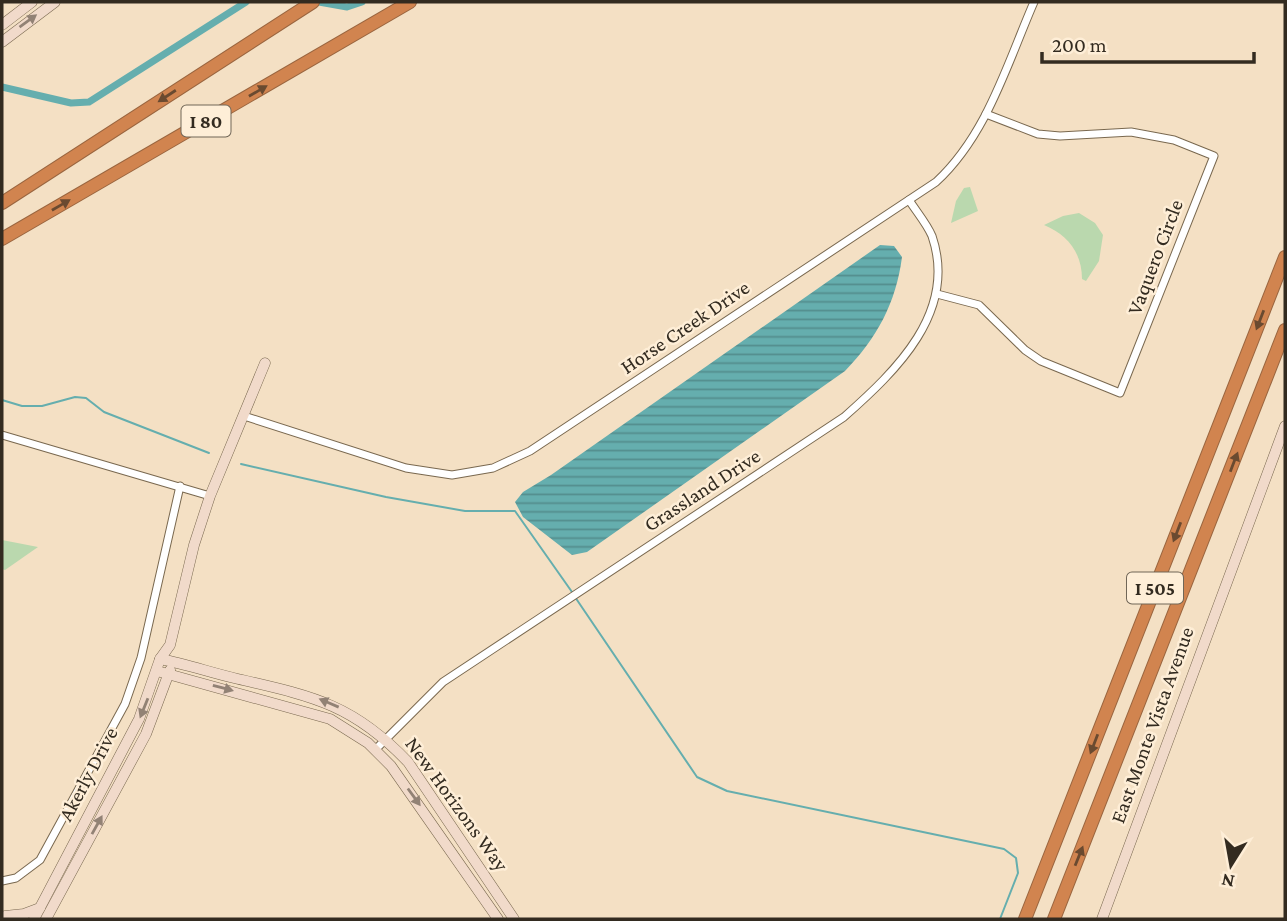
<svg xmlns="http://www.w3.org/2000/svg" width="1287" height="921" font-family="'Crimson Pro',serif">
<style>
.grass{fill:#bad8ae}
.water{fill:url(#water-rules)}
.lines{fill:none;stroke-linecap:round;stroke-linejoin:round}
.stream{stroke:#65aeae;stroke-width:2}
.canal{stroke:#65aeae;stroke-width:7}
.street-casing{stroke:#79684f;stroke-width:9}
.secondary-casing{stroke:#79684f;stroke-width:11}
.highway-casing{stroke:#9a653f;stroke-width:14}
.street{stroke:#fff;stroke-width:7}
.secondary{stroke:#f1daca;stroke-width:10}
.highway{stroke:#d1844f;stroke-width:12}
.oneway{fill:#928275}
.oneway2{fill:#6a4a30}
.labels{text-anchor:middle;dominant-baseline:central;stroke-width:5;stroke-linejoin:round;paint-order:stroke}
.shield{fill:#feeed7;stroke:#706657;stroke-width:2}
.shield-label{font-size:19px;font-weight:bold;fill:#332b20}
.street-label{font-size:21px;fill:#332b20;stroke:#feeed7}
</style>
<defs>
<pattern id="water-rules" width="6" height="5" patternUnits="userSpaceOnUse" patternTransform="scale(1.75)"><rect width="6" height="5" fill="#65aeae"/><path d="M0 2.5h6" fill="none" stroke="#548e8d"/></pattern>
</defs>
<rect width="100%" height="100%" fill="#f4e0c4"/>
<g class="grass">
<polygon points="970,187 978,211 951,223 956,201 964,188"/>
<path d="M1079,213L1095,223L1103,235L1099,261L1086,281L1082,279C1082,253 1068,235 1044,225L1063,216Z"/>
<polygon points="2,540 38,547 5,570 2,569"/>
</g>
<path class="water" d="M880,245L894,246L902,257C896,303 877,338 845,371L587,552L572,555L523,517L515,502L523,492L551,475Z"/>
<g class="lines">
<g class="stream">
<polyline points="2,400 22,406 42,406 75,397 86,398 104,412 209,453"/>
<polyline points="241,464 386,497 465,511 515,511 572,592"/>
<polyline points="575,597 697,777 727,791 1004,849 1016,858 1018,873 1000,919"/>
</g>
<g class="canal">
<polyline points="319,2 347,7 362,2"/>
<polyline points="2,87 71,103 89,102 246,2"/>
</g>
<defs>
<g id="street">
<polyline points="937,294 979,305 1025,350 1041,361 1120,393 1214,156 1174,140 1131,132 1060,136 1038,134 986,114"/>
<path d="M244,416L406,468L452,475L493,468L530,451L936,182C987,135 1007,64 1034,2"/>
<polyline points="2,435 210,496"/>
<path d="M375,750L443,682L844,417C896,371 958,312 932,236C927,224 916,211 909,200"/>
<polyline points="2,881 16,878 40,860 125,704 141,658 180,486"/>
</g>
<g id="secondary">
<polyline points="2,25 32,2"/>
<polyline points="2,42 55,2"/>
<path d="M160,659C186,664 212,673 238,679C312,696 353,704 408,762L514,919"/>
<polyline points="157,671 330,719 368,743 391,766 498,919"/>
<polyline points="5,916 24,914 40,908"/>
<polyline points="34,919 139,719 160,659 170,645 194,545 210,496 265,363"/>
<polyline points="46,919 146,734 170,670"/>
<polyline points="1102,919 1285,426"/>
</g>
<g id="highway">
<polyline points="2,203 313,2"/>
<polyline points="2,239 410,2"/>
<polyline points="1025,919 1285,257"/>
<polyline points="1054,919 1285,330"/>
</g>
</defs>
<use href="#street" class="street-casing"/>
<use href="#secondary" class="secondary-casing"/>
<use href="#highway" class="highway-casing"/>
<use href="#street" class="street"/>
<use href="#secondary" class="secondary"/>
<use href="#highway" class="highway"/>
</g>
<defs><path id="oneway-solid" d="M-6-.8H1V-3.2L6.5 0L1 3.2V.8H-6Z" transform="scale(1.75)"/></defs>
<g class="oneway">
<use href="#oneway-solid" transform="translate(28 21) rotate(-36)"/>
<use href="#oneway-solid" transform="translate(223 688) rotate(15)"/>
<use href="#oneway-solid" transform="translate(329 703) rotate(-157)"/>
<use href="#oneway-solid" transform="translate(144 708) rotate(112)"/>
<use href="#oneway-solid" transform="translate(414 797) rotate(54)"/>
<use href="#oneway-solid" transform="translate(97 825) rotate(-61)"/>
</g>
<g class="oneway2">
<use href="#oneway-solid" transform="translate(258 91) rotate(-30)"/>
<use href="#oneway-solid" transform="translate(167 96) rotate(147)"/>
<use href="#oneway-solid" transform="translate(61 205) rotate(-30)"/>
<use href="#oneway-solid" transform="translate(1260 320) rotate(111)"/>
<use href="#oneway-solid" transform="translate(1234 462) rotate(-69)"/>
<use href="#oneway-solid" transform="translate(1177 532) rotate(111)"/>
<use href="#oneway-solid" transform="translate(1094 744) rotate(111)"/>
<use href="#oneway-solid" transform="translate(1079 856) rotate(-68)"/>
</g>
<g class="labels">
<g class="shield">
<rect x="181.5" y="105.5" width="49" height="31" rx="5"/>
<rect x="1127" y="572.5" width="56" height="31" rx="5"/>
</g>
<g class="shield-label">
<text x="206" y="121">I 80</text>
<text x="1155" y="588">I 505</text>
</g>
<g class="street-label">
<text transform="translate(1155 257) rotate(-69)">Vaquero Circle</text>
<text transform="translate(685 327) rotate(-34)">Horse Creek Drive</text>
<text transform="translate(702 490) rotate(-33)">Grassland Drive</text>
<text transform="translate(1152 725) rotate(-70)">East Monte Vista Avenue</text>
<text transform="translate(88 774) rotate(-62)">Akerly Drive</text>
<text transform="translate(457 804) rotate(54)">New Horizons Way</text>
</g>
</g>
<rect width="1287" height="921" fill="none" stroke="#332b20" stroke-width="7"/>
<g transform="translate(1231 865) rotate(191)" stroke="#feeed7" stroke-width="5" paint-order="stroke">
<path d="M0-5L12 26L0 18L-12 26Z" fill="#332b20"/>
<text y="-10" font-size="19" font-weight="bold" text-anchor="middle" fill="#332b20">N</text>
</g>
<path d="M1042 52v10h212v-10" fill="none" stroke="#332b20" stroke-width="3.5"/>
<text x="1052" y="52" font-size="21" fill="#332b20" stroke="#feeed7" stroke-width="5" paint-order="stroke">200 m</text>
</svg>
